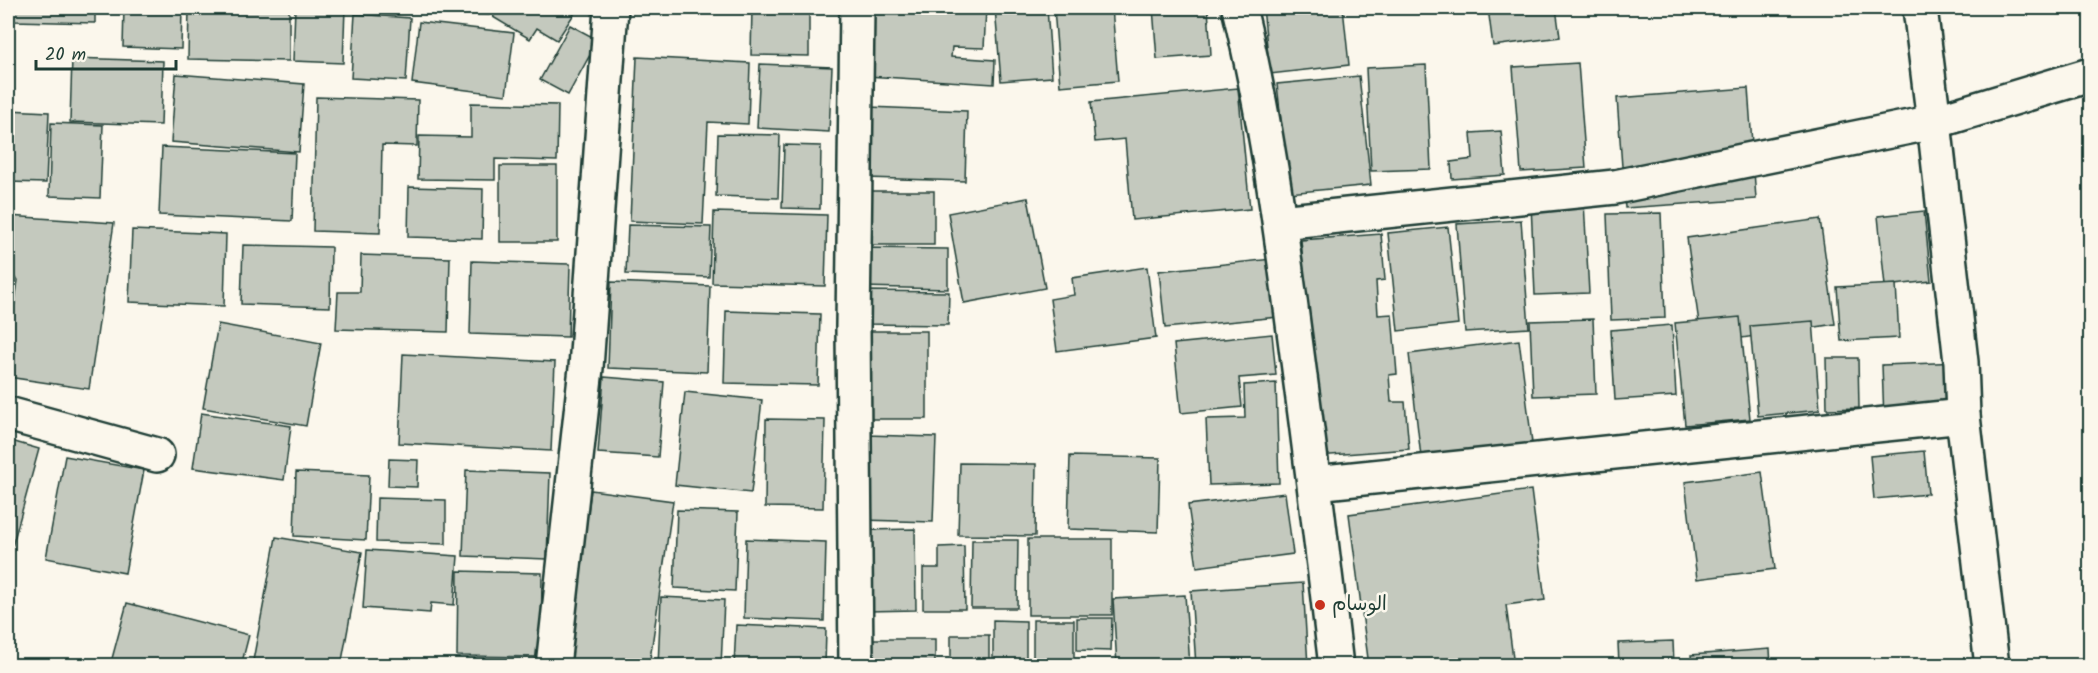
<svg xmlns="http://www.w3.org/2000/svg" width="2098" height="673" font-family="Kalam,'Playpen Sans Arabic',sans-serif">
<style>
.building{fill:#c4c9be;stroke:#1f3d34;stroke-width:1.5}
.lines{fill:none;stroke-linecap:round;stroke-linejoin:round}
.minor-casing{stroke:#1f3d34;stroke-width:38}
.minor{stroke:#fbf7ec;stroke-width:33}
.poi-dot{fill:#c8321e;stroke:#fbf7ec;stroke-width:2}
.labels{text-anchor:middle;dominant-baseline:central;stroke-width:5;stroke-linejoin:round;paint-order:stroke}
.poi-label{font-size:20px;fill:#1f3d34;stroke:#fbf7ec;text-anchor:start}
</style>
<rect width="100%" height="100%" fill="#fbf7ec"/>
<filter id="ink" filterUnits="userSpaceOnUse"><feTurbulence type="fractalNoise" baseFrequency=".0167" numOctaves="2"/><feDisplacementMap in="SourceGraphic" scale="12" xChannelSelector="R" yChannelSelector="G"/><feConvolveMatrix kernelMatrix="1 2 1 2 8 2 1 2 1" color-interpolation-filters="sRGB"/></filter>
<g filter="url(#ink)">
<g class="building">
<polygon points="14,8 95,8 95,23 14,21"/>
<polygon points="124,8 182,8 181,49 123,47"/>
<polygon points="189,8 289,8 289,61 188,59"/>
<polygon points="295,8 345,8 343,63 293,61"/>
<polygon points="390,8 489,8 489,15 390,12"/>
<polygon points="499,8 578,8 557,40 537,28 530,39 493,17"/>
<polygon points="752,8 809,8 809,56 751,55"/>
<polygon points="951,8 986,8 984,48 952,47 951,57 995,60 994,84 867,76 871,10 951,14"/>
<polygon points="995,8 1047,8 1052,77 1001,81"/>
<polygon points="1054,8 1112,8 1118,81 1060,86"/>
<polygon points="1153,8 1208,8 1211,55 1157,59"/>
<polygon points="1263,8 1343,8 1349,65 1270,74"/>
<polygon points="1488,8 1556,8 1560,37 1493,46"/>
<polygon points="355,14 410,18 406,81 351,78"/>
<polygon points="419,22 514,33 506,95 412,83"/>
<polygon points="570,25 598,40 568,95 540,80"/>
<polygon points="637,57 750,63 748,124 708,122 703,224 630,221"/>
<polygon points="72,58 163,61 161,125 70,122"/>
<polygon points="1578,63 1586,168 1521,172 1513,67"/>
<polygon points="760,64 832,67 829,132 757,128"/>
<polygon points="1426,65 1431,169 1371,171 1366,68"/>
<polygon points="176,74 304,84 299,152 171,142"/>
<polygon points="1359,76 1371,185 1289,193 1277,84"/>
<polygon points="1238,88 1250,209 1132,220 1125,139 1095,142 1091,102"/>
<polygon points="1748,88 1756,199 1625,208 1617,98"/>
<polygon points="316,97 418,100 417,146 382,145 380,233 313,231"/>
<polygon points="471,103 558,105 557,161 495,159 495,180 418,179 419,136 471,137"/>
<polygon points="869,107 967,111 965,181 867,178"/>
<polygon points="8,110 49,112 46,183 8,182"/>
<polygon points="51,123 103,125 100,198 49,196"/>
<polygon points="1501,131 1505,175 1452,179 1451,162 1473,159 1471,133"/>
<polygon points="718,134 780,135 778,198 716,196"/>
<polygon points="784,145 821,146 820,209 782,208"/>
<polygon points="162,147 295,153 292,221 159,215"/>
<rect x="500" y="166" width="57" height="76"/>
<polygon points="409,187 483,189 482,239 408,237"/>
<rect x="862" y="191" width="72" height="54"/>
<polygon points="1028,198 1045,288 964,303 948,213"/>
<polygon points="1584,202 1589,293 1535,295 1531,204"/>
<polygon points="1924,211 1931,281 1885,286 1878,216"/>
<polygon points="714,212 827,215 825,286 712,283"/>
<polygon points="1661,213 1665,318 1611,320 1607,214"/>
<polygon points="8,216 114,223 89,389 8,377 8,350 18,280 8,273"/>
<polygon points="1820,219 1835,324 1702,344 1687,238"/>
<polygon points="1521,220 1529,328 1465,332 1457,224"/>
<polygon points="628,225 711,227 709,277 626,274"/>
<polygon points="1448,227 1458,324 1398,331 1388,233"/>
<polygon points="132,230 226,234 224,306 129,302"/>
<polygon points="1381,234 1385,280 1376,281 1378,315 1392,314 1397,374 1389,375 1391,402 1405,402 1409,449 1318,456 1301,240"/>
<polygon points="243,245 331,247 330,307 241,304"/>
<polygon points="862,248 948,249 948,289 862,287"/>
<polygon points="361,255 450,258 448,332 336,329 338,292 360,292"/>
<polygon points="1272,259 1278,317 1165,328 1159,271"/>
<polygon points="472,261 570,264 568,337 470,334"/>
<polygon points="1147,267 1156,338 1057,351 1050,299 1074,295 1072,278"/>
<polygon points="611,282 710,286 707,372 608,368"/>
<polygon points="1896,284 1899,338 1841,341 1837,287"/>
<polygon points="866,291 949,292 948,325 865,324"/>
<polygon points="726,311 820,314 818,385 724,383"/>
<polygon points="1740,317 1750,419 1685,425 1675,323"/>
<polygon points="1593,319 1596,394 1533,396 1530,321"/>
<polygon points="1813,321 1820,410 1758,416 1750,326"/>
<polygon points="218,324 321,343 306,426 203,408"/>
<polygon points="1672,325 1676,396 1615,400 1611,330"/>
<rect x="862" y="331" width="65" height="88"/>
<polygon points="1272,334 1276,375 1239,378 1242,407 1181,413 1174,344"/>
<polygon points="1519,340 1532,443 1421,457 1409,354"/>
<polygon points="403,354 555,362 551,451 399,443"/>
<polygon points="1826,358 1858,358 1859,408 1827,409"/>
<polygon points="1961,362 1963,416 1884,419 1882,365"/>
<polygon points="604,377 664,382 658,457 598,453"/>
<polygon points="1276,383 1279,483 1209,485 1206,419 1245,418 1244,385"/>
<polygon points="685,392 762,400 751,493 675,485"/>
<polygon points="201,413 291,426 284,480 193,468"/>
<polygon points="766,419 825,420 823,508 765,507"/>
<polygon points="866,435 936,437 933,522 863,520"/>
<polygon points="8,440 39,449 9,558 8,557"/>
<polygon points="1924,451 1928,494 1874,499 1870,456"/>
<polygon points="65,456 144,470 125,573 46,558"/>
<polygon points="1070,456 1160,458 1158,532 1068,529"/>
<polygon points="389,459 418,460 417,487 388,486"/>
<polygon points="960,463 1036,464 1035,536 958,535"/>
<polygon points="466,470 550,473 547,559 463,556"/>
<polygon points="296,472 369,475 366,540 294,536"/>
<polygon points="1762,472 1775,569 1697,579 1685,482"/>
<polygon points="591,490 673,501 649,666 567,666"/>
<polygon points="1531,490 1545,600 1506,605 1514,666 1369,666 1349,514"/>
<polygon points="1285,493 1293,554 1197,567 1188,505"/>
<polygon points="377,498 446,500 446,544 376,542"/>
<polygon points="677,510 738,512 735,591 674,588"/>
<polygon points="915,529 916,610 867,611 866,530"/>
<polygon points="276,537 362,552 341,666 252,666"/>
<polygon points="746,539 826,542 824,621 744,618"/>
<rect x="1028" y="539" width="84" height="76"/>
<polygon points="972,540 1018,540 1017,608 971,608"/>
<polygon points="964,546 965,609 923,609 923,568 939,568 939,547"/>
<polygon points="367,550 458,556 454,605 431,603 430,613 363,608"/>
<polygon points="458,571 542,573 541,657 457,656"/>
<polygon points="1303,583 1308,666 1196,666 1191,591"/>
<polygon points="1185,595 1190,666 1117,666 1113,599"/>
<polygon points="661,597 724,600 721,666 658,666"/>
<polygon points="127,603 249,635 241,666 110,666"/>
<polygon points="1077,618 1112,618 1111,651 1077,650"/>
<polygon points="993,620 1026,621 1026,666 993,666"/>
<rect x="1033" y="620" width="41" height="46"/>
<polygon points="736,625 826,629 825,666 734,666"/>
<rect x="951" y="635" width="38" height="31"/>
<rect x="867" y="639" width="68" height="27"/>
<polygon points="1673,641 1674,666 1591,666 1619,664 1618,643"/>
<polygon points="1770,649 1771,666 1692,666 1691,655"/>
</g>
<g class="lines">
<defs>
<g id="minor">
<path d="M1239,8C1265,114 1280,222 1294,331C1309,442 1323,554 1336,666"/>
<polyline points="1920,8 1934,122 1961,362 1963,416 1992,666"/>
<polyline points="1280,222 1615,187 1934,122 2090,75"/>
<polyline points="8,414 157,455"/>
<polyline points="1315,483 1963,416"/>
<polyline points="553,666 586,368 611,8"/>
<polyline points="856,666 853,327 857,8"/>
</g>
</defs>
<use href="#minor" class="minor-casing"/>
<use href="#minor" class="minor"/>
</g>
</g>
<circle class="poi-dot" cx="1320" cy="605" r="6"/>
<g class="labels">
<g class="poi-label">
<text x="1332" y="605">الوسام</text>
</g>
</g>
<rect width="2098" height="673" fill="none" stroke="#fbf7ec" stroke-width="30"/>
<rect x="15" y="15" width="2068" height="643" fill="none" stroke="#1f3d34" stroke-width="2" filter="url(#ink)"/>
<path d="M36 60v9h140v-9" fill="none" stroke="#1f3d34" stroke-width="3"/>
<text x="45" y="60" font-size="18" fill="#1f3d34" stroke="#fbf7ec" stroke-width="4.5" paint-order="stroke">20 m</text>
</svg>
